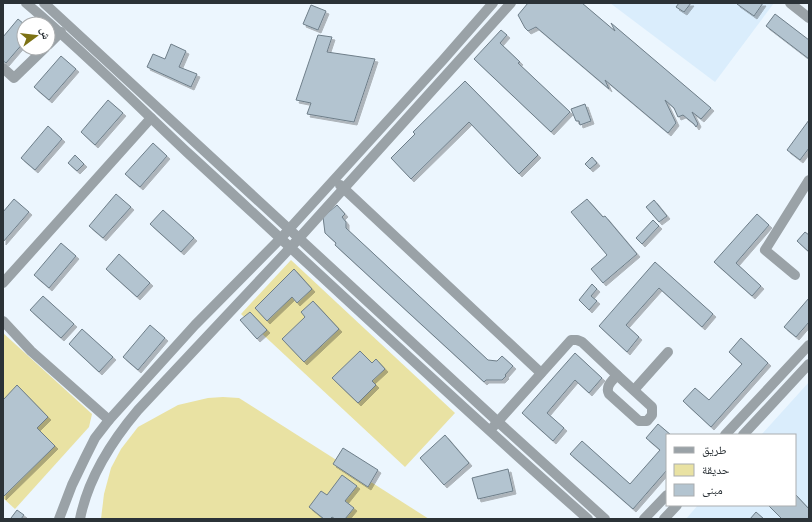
<svg xmlns="http://www.w3.org/2000/svg" width="812" height="522" font-family="Karla,'Noto Naskh Arabic',sans-serif">
<style>
.built{fill:#daedfc}
.green{fill:#e9e2a3}
.building{fill:#b3c4d0;stroke:#6e7e89;filter:url(#shadow)}
.lines{fill:none;stroke-linecap:round;stroke-linejoin:round}
.minor{stroke:#9aa2a7;stroke-width:10}
</style>
<defs>
<filter id="shadow"><feDropShadow dx="3" dy="3" stdDeviation="0" flood-color="#0004"/></filter>
</defs>
<rect width="100%" height="100%" fill="#ecf6fe"/>
<g class="built">
<polygon points="610,3 774,3 715,82"/>
<polygon points="809,382 809,519 686,519 698,505 795,505 795,435 761,435"/>
</g>
<g class="green">
<polygon points="291,260 455,413 405,467 241,314"/>
<polygon points="3,333 92,414 89,427 15,509 3,498"/>
<polygon points="223,397 239,398 429,519 101,519 104,494 111,468 121,449 138,427 178,405 208,398"/>
</g>
<g class="building">
<polygon points="528,3 582,3 615,31 611,23 711,108 701,119 692,112 698,124 696,127 694,124 683,115 678,117 674,108 665,100 676,123 668,133 605,80 609,89 536,27 528,31 525,28 518,15"/>
<polygon points="679,3 691,3 684,12 676,7"/>
<polygon points="737,3 763,3 754,16 737,4"/>
<polygon points="311,5 326,11 318,30 303,24"/>
<polygon points="775,14 809,40 809,59 766,26"/>
<polygon points="18,19 24,24 24,42 6,63 3,61 3,37"/>
<polygon points="501,30 507,35 500,43 520,62 518,63 570,112 551,132 474,59"/>
<polygon points="318,35 332,37 327,52 375,59 354,122 307,114 311,103 296,100"/>
<polygon points="171,44 186,51 179,67 197,74 191,87 147,67 153,54 165,59"/>
<polygon points="61,56 76,69 49,100 34,87"/>
<polygon points="465,81 538,155 519,174 469,122 411,179 391,158 415,134 413,132"/>
<polygon points="108,100 123,113 95,145 81,132"/>
<polygon points="585,104 591,121 580,125 579,121 576,121 571,109"/>
<polygon points="809,120 809,148 800,160 787,150"/>
<polygon points="48,126 62,139 35,170 21,158"/>
<polygon points="153,143 167,156 140,187 125,174"/>
<polygon points="75,155 84,164 77,171 68,163"/>
<polygon points="592,157 597,163 590,169 585,164"/>
<polygon points="116,194 131,207 103,238 89,226"/>
<polygon points="14,199 29,212 3,242 3,212"/>
<polygon points="587,199 603,217 605,216 637,254 603,283 591,269 607,255 571,212"/>
<polygon points="654,200 667,216 659,222 646,207"/>
<polygon points="337,205 345,214 342,217 346,222 346,228 488,360 497,361 502,356 513,366 505,375 506,376 502,380 486,380 484,382 335,245 336,243 325,233 323,217"/>
<polygon points="163,210 194,238 181,252 150,224"/>
<polygon points="757,214 769,225 736,263 761,286 752,296 714,262"/>
<polygon points="653,220 659,226 642,244 636,238"/>
<polygon points="805,232 809,235 809,252 797,241"/>
<polygon points="61,243 76,256 49,288 34,275"/>
<polygon points="119,254 150,283 137,297 106,269"/>
<polygon points="655,262 713,314 702,327 659,288 626,325 639,337 627,352 599,326"/>
<polygon points="294,269 312,289 297,303 292,297 267,321 255,308"/>
<polygon points="592,284 597,289 591,296 597,301 589,310 579,300"/>
<polygon points="43,296 74,324 61,338 30,310"/>
<polygon points="809,298 809,322 796,337 784,327"/>
<polygon points="313,301 339,329 304,362 282,339 305,317 301,312"/>
<polygon points="250,312 267,330 257,339 240,320"/>
<polygon points="150,325 165,338 138,370 123,357"/>
<polygon points="82,329 113,357 99,372 69,344"/>
<polygon points="741,338 768,363 711,427 683,401 695,388 709,400 742,364 729,352"/>
<polygon points="360,351 372,363 376,359 385,369 372,381 376,385 358,403 332,378"/>
<polygon points="575,353 602,378 589,393 575,380 547,413 564,428 553,441 522,413"/>
<polygon points="17,385 48,417 37,428 55,446 3,497 3,398 4,399"/>
<polygon points="658,424 671,435 667,435 667,470 633,509 570,454 582,441 630,484 660,450 646,438"/>
<polygon points="445,435 469,463 444,485 420,458"/>
<polygon points="343,448 378,470 368,487 333,464"/>
<polygon points="508,469 513,491 478,499 472,478"/>
<polygon points="342,475 357,486 345,501 354,508 345,519 335,519 332,517 330,519 324,519 309,507 321,491 327,495"/>
<polygon points="795,494 809,509 809,519 782,519 768,505 795,505"/>
<polygon points="17,510 24,515 21,519 13,519 11,518"/>
<polygon points="756,512 764,519 750,519"/>
</g>
<g class="lines">
<g class="minor">
<path d="M26,3C83,51 135,103 189,154C322,276 453,400 588,519"/>
<polyline points="44,3 497,421 605,519"/>
<polyline points="790,3 809,18"/>
<polyline points="48,45 61,32"/>
<polyline points="3,68 14,78 45,48"/>
<polyline points="340,185 541,373"/>
<polyline points="795,275 765,250 809,180"/>
<polyline points="3,283 151,118"/>
<polyline points="3,321 31,351 109,420"/>
<path d="M617,375L652,407V415L647,421H639L609,394C605,386 612,381 617,375Z"/>
<polyline points="634,390 668,352"/>
<polyline points="493,427 571,340 577,340 582,342 617,375"/>
<polyline points="725,435 809,345"/>
<polyline points="743,435 809,364"/>
<polyline points="59,519 72,485 85,458 95,438 109,420 195,325 281,238 443,60 493,3"/>
<path d="M80,519C88,478 111,442 138,410L291,247L511,3"/>
<polyline points="644,519 667,495"/>
<polyline points="664,519 677,505"/>
</g>
</g>
<rect width="812" height="522" fill="none" stroke="#2b3237" stroke-width="8"/>
<rect x="666" y="434" width="130" height="72" fill="#ffffff" stroke="#aaadaf"/>
<rect x="674" y="447" width="20" height="6" fill="#9aa2a7" stroke="#aaadaf"/>
<text x="702" y="454" font-size="12" fill="#2b3237">طريق</text>
<rect x="674" y="464" width="20" height="12" fill="#e9e2a3" stroke="#aaadaf"/>
<text x="702" y="474" font-size="12" fill="#2b3237">حديقة</text>
<rect x="674" y="484" width="20" height="12" fill="#b3c4d0" stroke="#aaadaf"/>
<text x="702" y="494" font-size="12" fill="#2b3237">مبنى</text>
<g transform="translate(36 36) rotate(75)"><circle r="19" fill="#ffffff" stroke="#aaadaf"/>
<path d="M0-3L7 15L0 10L-7 15Z" fill="#7d7214"/>
<text y="-6" font-size="11" font-weight="bold" text-anchor="middle" fill="#2b3237">ش</text>
</g>
</svg>
